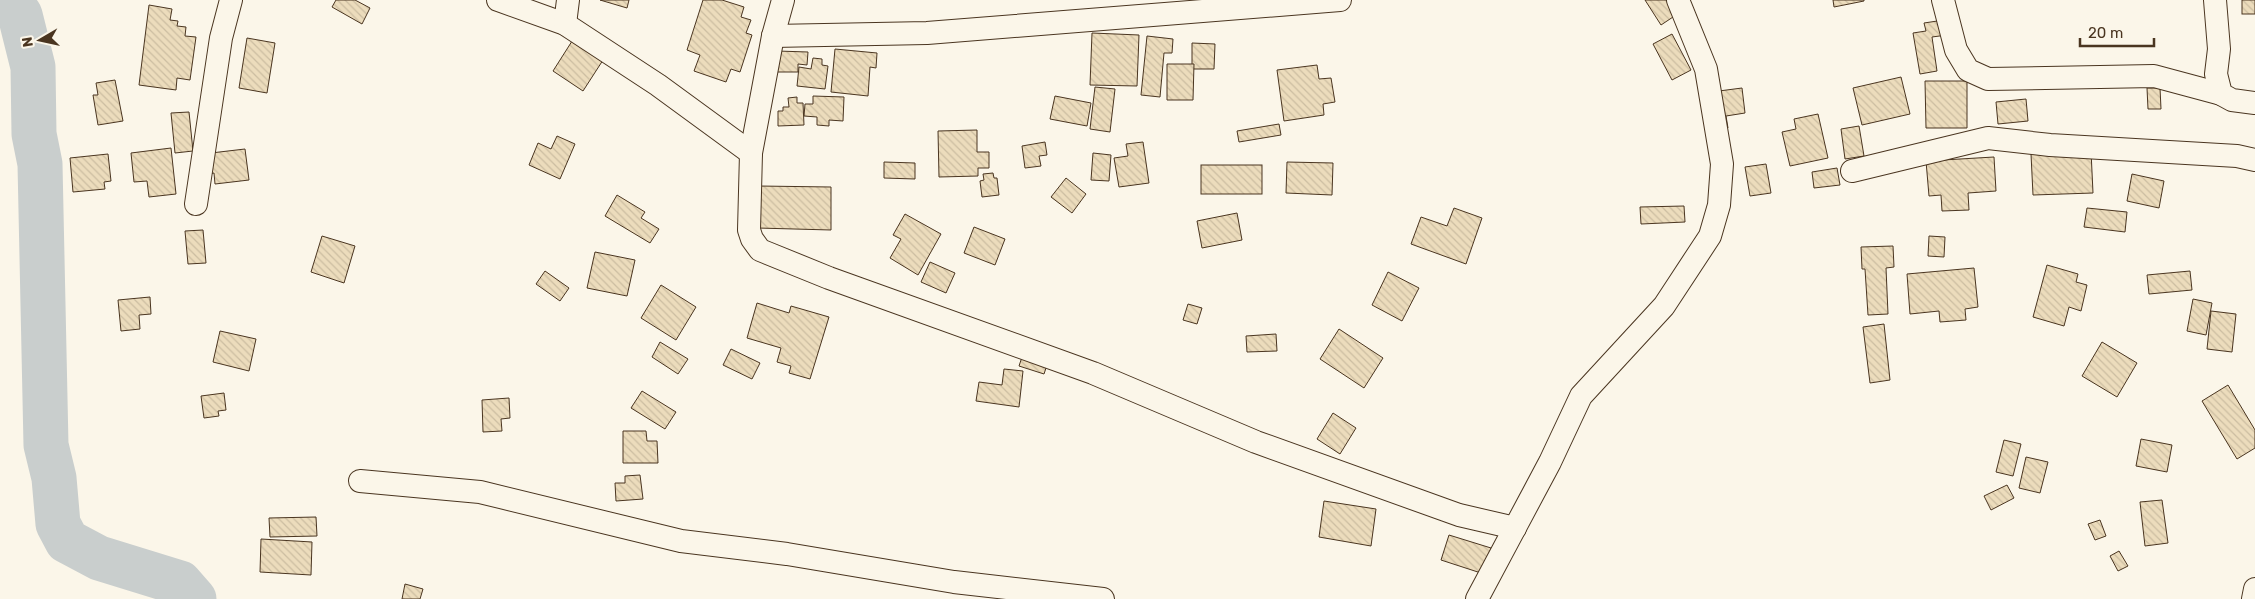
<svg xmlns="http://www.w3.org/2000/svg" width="2255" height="599" font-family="Rubik,sans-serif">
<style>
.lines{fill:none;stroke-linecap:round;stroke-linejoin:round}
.river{stroke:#c9cecd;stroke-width:45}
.building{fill:url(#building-back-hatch);stroke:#4a3520}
.street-casing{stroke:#4a3520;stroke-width:24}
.street{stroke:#fbf6e9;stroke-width:22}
</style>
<defs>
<pattern id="building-back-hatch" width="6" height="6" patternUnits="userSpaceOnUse" patternTransform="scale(1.25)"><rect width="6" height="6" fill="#ecdcbc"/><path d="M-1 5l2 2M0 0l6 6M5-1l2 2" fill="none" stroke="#ccbda1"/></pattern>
</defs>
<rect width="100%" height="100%" fill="#fbf6e9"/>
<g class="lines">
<polyline class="river" points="9,0 20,15 33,67 34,134 40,164 46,445 54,478 58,524 67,541 99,558 180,583 194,599"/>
</g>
<g class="building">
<polygon points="336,0 355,0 370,8 362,24 332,7"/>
<polygon points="600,0 629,0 627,8"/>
<polygon points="703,0 722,0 744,7 741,17 751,20 746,33 752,35 740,72 731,69 726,82 694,71 700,55 687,50"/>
<polygon points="1645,0 1670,0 1679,13 1661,25"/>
<polygon points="1833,0 1864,0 1864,1 1834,7"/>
<rect x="2242" y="0" width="13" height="14"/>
<polygon points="149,5 172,9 170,20 178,21 177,26 186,27 185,36 196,37 190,80 177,78 176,90 139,85"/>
<polygon points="1944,20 1947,35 1932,37 1937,71 1920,74 1913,33 1926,31 1924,23"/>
<polygon points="1092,33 1139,35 1137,86 1090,85"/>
<polygon points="1672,34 1691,70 1672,80 1653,44"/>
<polygon points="1147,36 1173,39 1172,53 1164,53 1160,97 1141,95"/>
<polygon points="247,38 275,43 267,93 239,88"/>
<polygon points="574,38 605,57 583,91 553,71"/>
<polygon points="1192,43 1215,44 1214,69 1192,69"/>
<polygon points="835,49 877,53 876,68 870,67 868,96 831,92"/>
<polygon points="777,51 808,52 807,65 798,64 798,72 777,72"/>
<polygon points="813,58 822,59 822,65 828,66 825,89 797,86 799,67 811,69"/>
<polygon points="1167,64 1194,64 1193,100 1167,100"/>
<polygon points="1317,65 1319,79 1331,78 1335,102 1323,104 1324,115 1284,121 1277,70"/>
<polygon points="1901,77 1910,114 1862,125 1853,88"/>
<polygon points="115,80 123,121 98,125 93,95 98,95 96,83"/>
<polygon points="1925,81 1967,81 1967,128 1926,128"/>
<polygon points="1095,87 1115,89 1110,132 1090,129"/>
<polygon points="1742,88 1745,113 1726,116 1728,128 1719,129 1719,91"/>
<polygon points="2147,88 2160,88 2161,109 2148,109"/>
<polygon points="813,96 844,97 843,121 829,120 829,126 817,125 817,117 804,116 805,104 813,104"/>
<polygon points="1055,96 1091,103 1087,126 1050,119"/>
<polygon points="797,97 797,103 803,103 804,125 778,126 778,111 783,111 783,107 789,107 788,98"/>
<polygon points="2026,99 2028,121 1998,124 1996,102"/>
<polygon points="189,112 193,151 175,153 171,113"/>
<polygon points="1818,114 1828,158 1790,166 1782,132 1796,129 1794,119"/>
<polygon points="1279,124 1281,135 1239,142 1237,131"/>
<polygon points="1859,126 1864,156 1845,159 1841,129"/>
<polygon points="977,130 977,152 989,152 989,168 978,168 978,176 939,177 938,131"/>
<polygon points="557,136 575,144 560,179 529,165 538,143 551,149"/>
<polygon points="1045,142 1047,155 1039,156 1041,166 1025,168 1022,146"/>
<polygon points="1143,142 1149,183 1119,187 1114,158 1128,156 1126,144"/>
<polygon points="171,148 176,194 149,197 147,181 134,182 131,153"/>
<polygon points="245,149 249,180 215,184 214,173 208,174 211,153"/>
<polygon points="2091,151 2093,193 2033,195 2031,154"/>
<polygon points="1093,153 1111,155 1109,181 1091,180"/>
<polygon points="108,154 111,181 104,182 105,189 73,192 70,158"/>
<polygon points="1994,157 1996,191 1968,193 1969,210 1942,211 1941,195 1929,196 1926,161"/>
<polygon points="884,162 915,163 915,179 884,178"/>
<polygon points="1287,162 1333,163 1332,195 1286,193"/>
<polygon points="1766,164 1771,193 1750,196 1745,167"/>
<rect x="1201" y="165" width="61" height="29"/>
<polygon points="1837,168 1840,185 1814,188 1812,172"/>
<polygon points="993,173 994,178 997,178 999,195 982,197 980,181 984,180 983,174"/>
<polygon points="2132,174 2164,181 2159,208 2127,201"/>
<polygon points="1066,178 1086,194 1072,213 1051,197"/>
<polygon points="758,186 831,187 831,230 757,228"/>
<polygon points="617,195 645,212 641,218 659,229 650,243 605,216"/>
<polygon points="1684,206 1685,222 1641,224 1640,207"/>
<polygon points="1454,208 1482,218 1466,264 1411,244 1421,217 1447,226"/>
<polygon points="2087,208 2127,212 2125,232 2084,227"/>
<polygon points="1237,213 1242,240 1202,248 1197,221"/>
<polygon points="905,214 941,234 918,275 890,258 901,239 893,235"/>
<polygon points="974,227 1005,239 995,265 964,253"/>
<polygon points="203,230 206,263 188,264 185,231"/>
<polygon points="322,236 355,246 344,283 311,272"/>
<polygon points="1929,236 1945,237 1944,257 1928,256"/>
<polygon points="1893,246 1894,267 1886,268 1888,314 1868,315 1865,269 1862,269 1861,247"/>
<polygon points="595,252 635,260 627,296 587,288"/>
<polygon points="930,262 955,273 946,293 921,282"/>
<polygon points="2047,265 2078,274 2076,282 2087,285 2081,311 2069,307 2064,326 2033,317"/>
<polygon points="1974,268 1978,307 1965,309 1966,320 1940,322 1939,311 1910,314 1907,274"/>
<polygon points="545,271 569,288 560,301 536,284"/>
<polygon points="2190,271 2192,290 2149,294 2147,275"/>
<polygon points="1388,272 1419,288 1402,321 1372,305"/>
<polygon points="661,285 696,307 676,340 641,318"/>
<polygon points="150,297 151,314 139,315 140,329 121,331 118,300"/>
<polygon points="2193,299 2212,303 2206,335 2187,331"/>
<polygon points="757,303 789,313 791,306 829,317 810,379 789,373 791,366 777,362 781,348 747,338"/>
<polygon points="1188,304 1202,308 1197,324 1183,320"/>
<polygon points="2211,311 2236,314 2232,352 2207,349"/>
<polygon points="1884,324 1890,380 1870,383 1863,327"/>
<polygon points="1339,329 1383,358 1364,388 1320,359"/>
<polygon points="220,331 256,339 249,371 213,362"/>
<polygon points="1276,334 1277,351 1247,352 1246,336"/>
<polygon points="660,342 688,359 678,374 652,357"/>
<polygon points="2102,342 2137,363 2117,397 2082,376"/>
<polygon points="731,349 760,363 752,379 723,365"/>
<polygon points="1023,354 1048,362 1044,374 1019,366"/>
<polygon points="1004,369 1023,371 1019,407 976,401 979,382 1002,385"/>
<polygon points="2228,385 2255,430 2255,448 2237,459 2202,401"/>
<polygon points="642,391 676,412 665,429 631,408"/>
<polygon points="224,393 226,410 218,411 219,416 204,418 201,396"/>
<polygon points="509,398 510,418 501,419 502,431 483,432 482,400"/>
<polygon points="1333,413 1356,428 1340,454 1317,439"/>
<polygon points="623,431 646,431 647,441 657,441 658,463 623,463"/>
<polygon points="2141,439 2172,445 2167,472 2136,466"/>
<polygon points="2004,440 2021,444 2013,476 1996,472"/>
<polygon points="2026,457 2048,462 2040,493 2019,488"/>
<polygon points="640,475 643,499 616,501 615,483 625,483 625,476"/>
<polygon points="2007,485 2014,498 1991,510 1984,496"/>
<polygon points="2162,500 2168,543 2145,546 2140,502"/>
<polygon points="1324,501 1376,509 1371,546 1319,537"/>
<polygon points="316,517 317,536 270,537 269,518"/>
<polygon points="2100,520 2106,536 2095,540 2088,524"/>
<polygon points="1449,535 1491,548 1484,574 1441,560"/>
<polygon points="261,539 312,542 311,575 260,572"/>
<polygon points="2119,551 2128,566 2118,571 2110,556"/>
<polygon points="405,584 423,589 420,599 402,599"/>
</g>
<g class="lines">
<defs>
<g id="street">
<polyline points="498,0 565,24 658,85 751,153"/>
<polyline points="783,0 773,36 751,153 749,230 752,239 760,250 829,278 1093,373 1256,442 1459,515 1515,528"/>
<polyline points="1943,0 1956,50 1968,70 1988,79 2154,76 2221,94"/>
<polyline points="2215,0 2219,49 2216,74 2221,94 2232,100 2255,103"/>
<polyline points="565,24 568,0"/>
<polyline points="773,36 927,33 1340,0"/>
<polyline points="1852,171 1988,138 2050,145 2237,156 2255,160"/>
<polyline points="196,204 221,38 231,0"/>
<polyline points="360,481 480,492 681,541 787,554 954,582 1103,599"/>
<polyline points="1477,599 1550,462 1581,396 1664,306 1710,236 1719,205 1722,164 1706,69 1678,0"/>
<polyline points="2253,599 2255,589"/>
</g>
</defs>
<use href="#street" class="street-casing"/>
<use href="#street" class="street"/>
</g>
<g transform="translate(40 40) rotate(261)" stroke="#fbf6e9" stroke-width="4" paint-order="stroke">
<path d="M0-4L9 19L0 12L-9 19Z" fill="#4a3520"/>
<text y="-8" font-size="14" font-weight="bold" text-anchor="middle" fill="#4a3520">N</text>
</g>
<path d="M2080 38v8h74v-8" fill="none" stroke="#4a3520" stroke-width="2.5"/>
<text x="2088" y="38" font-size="15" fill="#4a3520" stroke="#fbf6e9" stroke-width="4" paint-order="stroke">20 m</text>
</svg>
